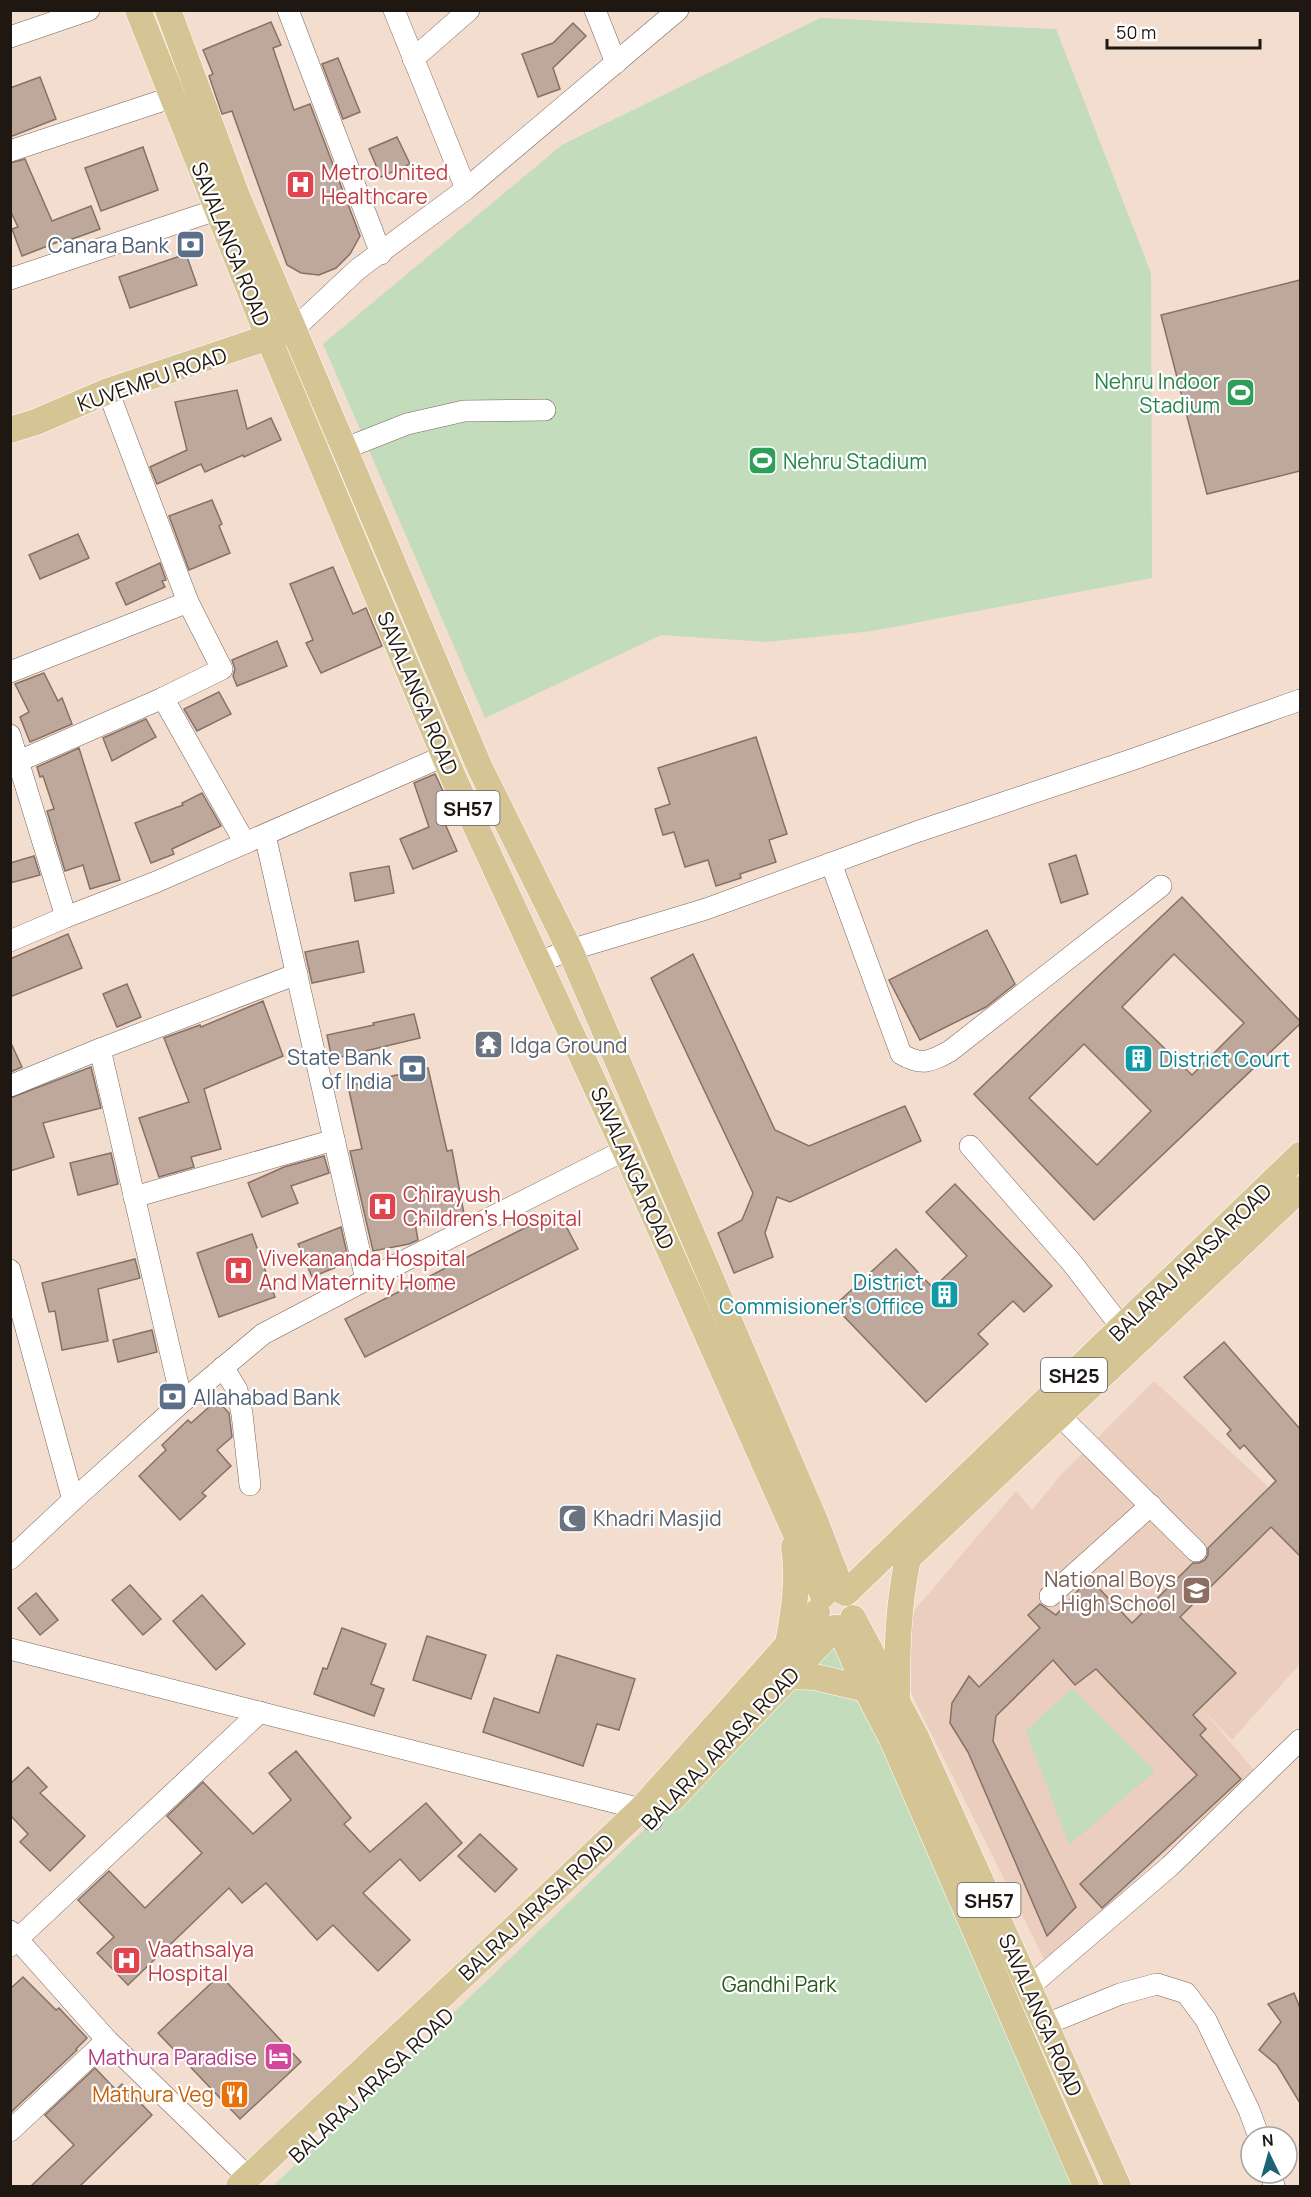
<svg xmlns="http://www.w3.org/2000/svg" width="1311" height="2197" font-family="Manrope,sans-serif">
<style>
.built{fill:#ebcebd}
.green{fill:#c2dcbc}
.building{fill:#bea89b;stroke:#857165;stroke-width:1.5;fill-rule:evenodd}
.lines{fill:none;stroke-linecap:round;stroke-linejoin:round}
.minor-casing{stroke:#786559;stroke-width:22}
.major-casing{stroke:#fff;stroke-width:27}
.minor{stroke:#fff;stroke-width:21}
.major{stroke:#d5c595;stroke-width:26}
.labels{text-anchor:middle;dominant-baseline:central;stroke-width:4.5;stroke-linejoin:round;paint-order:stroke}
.shield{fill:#fff;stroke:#625d59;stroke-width:1.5}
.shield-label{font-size:20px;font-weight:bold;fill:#1f1712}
.health-label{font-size:21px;fill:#be3a42;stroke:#fff;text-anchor:start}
.street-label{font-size:21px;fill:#1f1712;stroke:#fff}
.service-label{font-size:21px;fill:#4e5e75;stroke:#fff;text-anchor:end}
.leisure-label{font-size:21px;fill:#27864d;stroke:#fff;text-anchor:end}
.worship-label{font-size:21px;fill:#5b616d;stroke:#fff;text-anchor:start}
.culture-label{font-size:21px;fill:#0d838f;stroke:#fff;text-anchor:start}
.education-label{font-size:21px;fill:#785e54;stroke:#fff;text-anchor:end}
.park-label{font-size:21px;fill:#255916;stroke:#fff}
.hotel-label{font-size:21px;fill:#b23c85;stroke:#fff;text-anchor:end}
.food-label{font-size:21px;fill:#c56008;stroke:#fff;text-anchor:end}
</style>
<rect width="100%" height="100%" fill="#f3ddcf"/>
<polygon class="built" points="1154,1381 1300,1516 1300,1664 1232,1740 1201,1708 1254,1770 1046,1963 910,1691 902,1625 1016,1491 1032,1510 1059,1477"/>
<g class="green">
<polygon points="820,18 1056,29 1151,273 1152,578 872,631 766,642 661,635 485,718 323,344 562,145"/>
<polygon points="847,1635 1092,2186 273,2186"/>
<polygon points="1072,1688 1155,1771 1069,1845 1026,1731"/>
</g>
<g class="building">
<polygon points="271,22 281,45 273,48 294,110 310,104 360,236 350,254 336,268 319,275 301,273 287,265 232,111 222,114 209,76 213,74 203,50"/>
<polygon points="573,23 586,36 553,68 560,89 538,97 522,54 553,43"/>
<polygon points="338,58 360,112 343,119 322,64"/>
<polygon points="40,77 56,119 10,137 10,88"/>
<polygon points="397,137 410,164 381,177 369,149"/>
<polygon points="143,147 158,190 101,211 85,168"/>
<polygon points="25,159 52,221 91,206 100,229 64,242 63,240 22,256 12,229 18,227 10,210 10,163"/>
<polygon points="186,254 197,285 130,308 119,277"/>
<polygon points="1300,280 1300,471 1207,494 1161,315"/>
<polygon points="237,390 247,429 271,418 281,440 244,457 243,455 205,472 201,464 157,484 150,467 187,450 175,402"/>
<polygon points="212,500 222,524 219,526 230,553 189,570 169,516"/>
<polygon points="78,534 89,558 40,579 29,555"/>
<polygon points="160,563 166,580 162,581 165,587 126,605 116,583"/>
<polygon points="333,567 353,614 366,608 382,646 321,673 306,643 313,640 290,584"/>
<polygon points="277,641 287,666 237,686 233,676 235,669 232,660"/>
<polygon points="44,673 58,701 62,698 72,724 30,742 20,717 29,712 15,684"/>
<polygon points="219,692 231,714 197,731 184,709"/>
<polygon points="146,719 156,737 112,761 103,738"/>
<polygon points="756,737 787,834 769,840 776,862 740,874 741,878 716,886 708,860 685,867 674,832 663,835 655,809 670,804 658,768"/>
<polygon points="79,748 120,880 90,889 83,865 65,871 47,811 54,809 43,776 40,777 37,767"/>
<polygon points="435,774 450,806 439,810 457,851 413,869 400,839 429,827 414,783"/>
<polygon points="202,793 221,826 172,849 174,854 151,863 135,823 183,805 182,803"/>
<polygon points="1076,855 1088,894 1061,903 1049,864"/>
<polygon points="34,856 40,875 10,883 10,863"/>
<polygon points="389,866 394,893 355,901 350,873"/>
<path d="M1182,897L1300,1021V1024L1094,1220L974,1094ZM1174,954L1244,1023L1192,1075L1122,1007ZM1084,1044L1151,1111L1097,1165L1029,1098Z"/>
<polygon points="987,930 1015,984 986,1007 920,1040 889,980"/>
<polygon points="68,934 82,968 10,997 10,959"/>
<polygon points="358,941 364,972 312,983 305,952"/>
<polygon points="693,954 775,1130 809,1146 905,1106 921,1141 790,1202 777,1197 765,1233 773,1257 734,1273 718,1233 742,1220 753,1193 651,978"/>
<polygon points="127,984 141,1017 117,1027 103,994"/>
<polygon points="263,1001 283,1056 204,1089 221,1149 191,1157 194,1167 159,1177 139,1118 189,1102 164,1038 200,1025 201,1027"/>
<polygon points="414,1014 420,1038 332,1059 327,1035 374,1025 373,1023"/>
<polygon points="10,1041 22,1067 10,1072"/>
<polygon points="91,1067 101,1108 43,1123 54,1157 10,1171 10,1098"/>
<polygon points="428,1068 447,1151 452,1150 464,1214 415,1223 418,1240 409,1244 373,1251 350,1151 362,1149 348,1086"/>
<polygon points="111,1153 118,1184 78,1195 70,1163"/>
<polygon points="324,1156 329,1173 291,1186 298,1203 262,1217 248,1183 284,1167"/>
<polygon points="955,1184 1052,1286 1024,1312 1013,1301 978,1334 988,1344 926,1402 834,1306 896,1249 933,1288 967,1256 926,1212"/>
<polygon points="558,1211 578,1249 365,1357 345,1319"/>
<polygon points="341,1227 349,1262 312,1277 298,1244"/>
<polygon points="252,1234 275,1297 219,1317 197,1253"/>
<polygon points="135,1259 140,1278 98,1289 108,1341 62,1350 55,1311 49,1312 42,1283"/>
<polygon points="152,1330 157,1352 118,1362 113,1340"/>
<polygon points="1224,1342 1300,1429 1300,1556 1271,1527 1180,1617 1236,1673 1193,1715 1206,1729 1200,1735 1241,1779 1102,1908 1080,1884 1197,1775 1096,1669 1075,1685 1053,1660 996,1716 993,1741 1076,1907 1047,1936 968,1752 950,1723 952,1703 969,1676 979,1687 1040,1628 1028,1615 1040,1604 1056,1615 1089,1578 1132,1623 1193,1563 1199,1563 1205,1560 1208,1555 1208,1548 1276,1481 1244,1445 1240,1449 1227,1434 1231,1430 1184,1377"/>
<polygon points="217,1400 229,1413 232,1437 217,1450 231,1466 202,1493 206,1496 180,1520 139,1476 166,1450 162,1445 188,1420 191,1423"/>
<polygon points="130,1585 161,1619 143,1635 112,1600"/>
<polygon points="36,1593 58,1620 40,1635 18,1608"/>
<polygon points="202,1595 245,1644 216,1670 173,1621"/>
<polygon points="342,1628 386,1644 371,1684 384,1689 374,1716 314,1694 323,1668 327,1669"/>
<polygon points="427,1636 486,1655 471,1699 413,1680"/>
<polygon points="557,1655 635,1679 619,1730 597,1724 583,1766 483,1732 494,1698 539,1713"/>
<polygon points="296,1751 351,1818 344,1824 370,1852 426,1803 462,1843 420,1881 400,1859 363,1893 410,1940 378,1971 333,1925 317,1940 266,1883 242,1903 229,1888 128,1985 97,1953 114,1937 78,1900 109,1871 145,1908 202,1853 167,1816 203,1782 253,1834 291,1800 269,1773"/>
<polygon points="28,1767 47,1787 40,1793 85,1836 50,1871 20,1842 28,1834 10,1815 10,1784"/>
<polygon points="480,1834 517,1869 495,1892 458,1856"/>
<polygon points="220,1975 301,2062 240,2119 158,2033"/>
<polygon points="23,1977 56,2010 59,2008 87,2038 76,2049 77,2050 10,2113 10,1989"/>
<polygon points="1294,1993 1300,2008 1300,2103 1277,2065 1259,2050 1281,2022 1268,2004"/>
<polygon points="95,2068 116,2090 122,2084 152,2115 79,2187 30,2187 74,2145 45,2115"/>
</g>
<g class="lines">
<defs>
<g id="minor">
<polyline points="288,10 381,254"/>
<polyline points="394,10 466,189"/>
<polyline points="595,10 616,63"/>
<polyline points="10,37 89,10"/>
<polyline points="413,59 469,10"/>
<polyline points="10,151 173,97"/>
<polyline points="10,279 216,210"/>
<polyline points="295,328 358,269 466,189 678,10"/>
<polyline points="331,454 407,424 464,411 545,410"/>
<polyline points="10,672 188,602 108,391"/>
<polyline points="163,698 245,843"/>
<polyline points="10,735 66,917 156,882 444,756"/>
<polyline points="19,761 163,698 222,669 188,602"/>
<polyline points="265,835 366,1280"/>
<path d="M831,863L901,1054C922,1066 930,1062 950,1051L1161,886"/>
<polyline points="10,941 66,917"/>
<polyline points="539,962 570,950 706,909 919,831 1134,759 1300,700"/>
<polyline points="10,1086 100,1049"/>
<polyline points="970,1146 1072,1263 1122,1328"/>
<polyline points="134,1197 334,1140"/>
<polyline points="10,1270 73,1500"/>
<polyline points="223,1367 237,1390 242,1414 250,1485"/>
<polyline points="182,1402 100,1049 297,974"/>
<polyline points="1060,1416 1196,1551"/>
<polyline points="10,1559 73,1500 182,1402 263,1334 366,1280 625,1150"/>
<polyline points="1050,1596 1151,1505"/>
<polyline points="10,1649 641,1809 652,1820"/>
<polyline points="10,1931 107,2040 249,2178"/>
<polyline points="10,1946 260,1712"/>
<polyline points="1016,1995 1029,1987 1170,1866 1300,1740"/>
<polyline points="1032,2030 1120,1994 1157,1984 1186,1993 1206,2020 1249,2110 1259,2137"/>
<polyline points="10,2131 107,2040"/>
<polyline points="1271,2173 1274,2186"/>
</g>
<g id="major">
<polyline points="138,10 269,339 454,779 625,1150 823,1595"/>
<polyline points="168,10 237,196 480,768 570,950 816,1523 842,1591"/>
<polyline points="10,430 36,422 108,391 284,332"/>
<polyline points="905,1561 1300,1189"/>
<polyline points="846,1593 1300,1155"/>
<polyline points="853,1618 916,1737 1118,2186"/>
<polyline points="840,1628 866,1689 892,1739 1086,2186"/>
<path d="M788,1644C794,1611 799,1580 794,1547"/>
<polyline points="789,1676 815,1677 866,1689"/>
<path d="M897,1697C897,1648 898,1606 908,1558"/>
<polyline points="672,1799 835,1628"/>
<polyline points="239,2186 641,1809 817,1612"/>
</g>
</defs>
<use href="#minor" class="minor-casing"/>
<use href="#major" class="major-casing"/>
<use href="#minor" class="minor"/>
<use href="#major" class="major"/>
</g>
<defs>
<symbol id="hospital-square" viewBox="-11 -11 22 22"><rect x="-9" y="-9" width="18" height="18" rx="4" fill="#e0444e" stroke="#fff"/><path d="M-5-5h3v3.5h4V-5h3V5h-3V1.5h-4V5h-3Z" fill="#fff"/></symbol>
<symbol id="bank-square" viewBox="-11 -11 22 22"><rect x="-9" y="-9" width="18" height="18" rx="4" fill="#5c6f8a" stroke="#fff"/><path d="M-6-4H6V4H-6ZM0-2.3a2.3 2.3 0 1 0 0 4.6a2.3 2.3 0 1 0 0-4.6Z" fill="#fff"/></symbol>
<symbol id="stadium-square" viewBox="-11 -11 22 22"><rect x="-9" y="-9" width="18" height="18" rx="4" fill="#2e9e5b" stroke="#fff"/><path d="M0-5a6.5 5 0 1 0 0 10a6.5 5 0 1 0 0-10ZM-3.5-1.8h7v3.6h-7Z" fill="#fff"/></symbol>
<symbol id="temple-square" viewBox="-11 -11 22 22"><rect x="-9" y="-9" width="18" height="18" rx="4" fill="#6b7280" stroke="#fff"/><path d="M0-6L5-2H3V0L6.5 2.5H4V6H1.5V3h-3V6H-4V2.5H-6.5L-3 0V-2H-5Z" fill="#fff"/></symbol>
<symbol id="building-square" viewBox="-11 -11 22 22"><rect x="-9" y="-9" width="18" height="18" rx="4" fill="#0f9aa8" stroke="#fff"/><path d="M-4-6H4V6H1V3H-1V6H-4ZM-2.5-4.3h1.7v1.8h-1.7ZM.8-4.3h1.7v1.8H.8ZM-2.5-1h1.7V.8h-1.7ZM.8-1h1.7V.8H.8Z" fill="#fff"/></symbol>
<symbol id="mosque-square" viewBox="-11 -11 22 22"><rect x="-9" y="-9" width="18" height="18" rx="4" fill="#6b7280" stroke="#fff"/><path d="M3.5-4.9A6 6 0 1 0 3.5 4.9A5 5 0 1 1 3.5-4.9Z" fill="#fff"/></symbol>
<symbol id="school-square" viewBox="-11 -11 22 22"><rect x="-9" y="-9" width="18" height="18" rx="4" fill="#8d6e63" stroke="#fff"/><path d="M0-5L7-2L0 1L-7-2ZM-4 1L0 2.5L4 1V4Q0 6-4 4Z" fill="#fff"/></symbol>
<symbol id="hotel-square" viewBox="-11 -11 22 22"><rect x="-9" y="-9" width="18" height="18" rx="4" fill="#d1479c" stroke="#fff"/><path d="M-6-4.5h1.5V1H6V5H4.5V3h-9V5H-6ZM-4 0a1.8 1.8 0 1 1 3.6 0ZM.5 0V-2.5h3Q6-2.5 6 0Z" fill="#fff"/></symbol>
<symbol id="restaurant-square" viewBox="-11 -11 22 22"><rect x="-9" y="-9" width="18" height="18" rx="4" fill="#e8710a" stroke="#fff"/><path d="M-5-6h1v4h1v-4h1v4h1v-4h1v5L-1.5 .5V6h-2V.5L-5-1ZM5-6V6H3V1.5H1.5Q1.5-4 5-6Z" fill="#fff"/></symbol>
</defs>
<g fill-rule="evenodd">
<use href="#hospital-square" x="284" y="168" width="33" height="33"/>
<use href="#bank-square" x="174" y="228" width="33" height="33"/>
<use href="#stadium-square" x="1224" y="376" width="33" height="33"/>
<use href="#stadium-square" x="746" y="444" width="33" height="33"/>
<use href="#temple-square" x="472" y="1028" width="33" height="33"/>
<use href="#building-square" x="1122" y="1042" width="33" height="33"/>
<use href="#bank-square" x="396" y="1052" width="33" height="33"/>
<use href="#hospital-square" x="366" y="1190" width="33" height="33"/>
<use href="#hospital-square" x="222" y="1254" width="33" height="33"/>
<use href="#building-square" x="928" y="1278" width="33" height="33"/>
<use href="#bank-square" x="156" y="1380" width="33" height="33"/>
<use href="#mosque-square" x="556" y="1502" width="33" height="33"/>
<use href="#school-square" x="1180" y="1574" width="33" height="33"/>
<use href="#hospital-square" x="110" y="1944" width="33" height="33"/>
<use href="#hotel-square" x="262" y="2040" width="33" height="33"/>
<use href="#restaurant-square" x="218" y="2078" width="33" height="33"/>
</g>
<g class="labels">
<g class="shield">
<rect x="436.5" y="791" width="63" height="34" rx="4.5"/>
<rect x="1041" y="1358" width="66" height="34" rx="4.5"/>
<rect x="957.5" y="1883" width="63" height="34" rx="4.5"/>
</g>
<g class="shield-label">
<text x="468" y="808">SH57</text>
<text x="1074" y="1375">SH25</text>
<text x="989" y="1900">SH57</text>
</g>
<g class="health-label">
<text x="321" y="172">Metro United<tspan x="321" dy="24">Healthcare</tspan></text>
<text x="403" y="1194">Chirayush<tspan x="403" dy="24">Children's Hospital</tspan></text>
<text x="259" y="1258">Vivekananda Hospital<tspan x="259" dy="24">And Maternity Home</tspan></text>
<text x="148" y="1949">Vaathsalya<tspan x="148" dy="24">Hospital</tspan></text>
</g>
<g class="street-label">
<text transform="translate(231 244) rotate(68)">SAVALANGA ROAD</text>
<text transform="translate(152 379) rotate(-19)">KUVEMPU ROAD</text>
<text transform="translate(418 693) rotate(67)">SAVALANGA ROAD</text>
<text transform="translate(633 1168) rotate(66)">SAVALANGA ROAD</text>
<text transform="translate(1190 1262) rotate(-44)">BALARAJ ARASA ROAD</text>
<text transform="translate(720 1748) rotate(-46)">BALARAJ ARASA ROAD</text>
<text transform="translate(536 1907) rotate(-43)">BALRAJ ARASA ROAD</text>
<text transform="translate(1041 2015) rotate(66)">SAVALANGA ROAD</text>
<text transform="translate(371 2085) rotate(-43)">BALARAJ ARASA ROAD</text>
</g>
<g class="service-label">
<text x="169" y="245">Canara Bank</text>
<text x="392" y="1057">State Bank<tspan x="392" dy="24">of India</tspan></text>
<text x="193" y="1397" text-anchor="start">Allahabad Bank</text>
</g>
<g class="leisure-label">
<text x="1220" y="381">Nehru Indoor<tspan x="1220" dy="24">Stadium</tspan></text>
<text x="783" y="461" text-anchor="start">Nehru Stadium</text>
</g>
<g class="worship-label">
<text x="510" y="1045">Idga Ground</text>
<text x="593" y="1518">Khadri Masjid</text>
</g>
<g class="culture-label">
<text x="1159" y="1059">District Court</text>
<text x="924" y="1282" text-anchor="end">District<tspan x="924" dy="24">Commisioner's Office</tspan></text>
</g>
<g class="education-label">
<text x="1176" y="1579">National Boys<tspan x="1176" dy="24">High School</tspan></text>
</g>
<g class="park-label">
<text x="779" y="1984">Gandhi Park</text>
</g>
<g class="hotel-label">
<text x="257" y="2057">Mathura Paradise</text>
</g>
<g class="food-label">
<text x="214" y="2094">Mathura Veg</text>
</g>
</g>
<rect width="1311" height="2197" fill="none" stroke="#1f1712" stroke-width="24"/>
<g transform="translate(1269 2155) rotate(355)"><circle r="28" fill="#ffffff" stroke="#a5a2a0" stroke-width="1.5"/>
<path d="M0-4.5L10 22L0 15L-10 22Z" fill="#1c6373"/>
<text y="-9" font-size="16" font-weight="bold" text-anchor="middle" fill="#1f1712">N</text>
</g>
<path d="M1107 39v9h153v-9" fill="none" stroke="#1f1712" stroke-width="3"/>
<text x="1116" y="39" font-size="18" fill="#1f1712" stroke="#ffffff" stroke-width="4.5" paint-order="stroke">50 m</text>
</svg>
